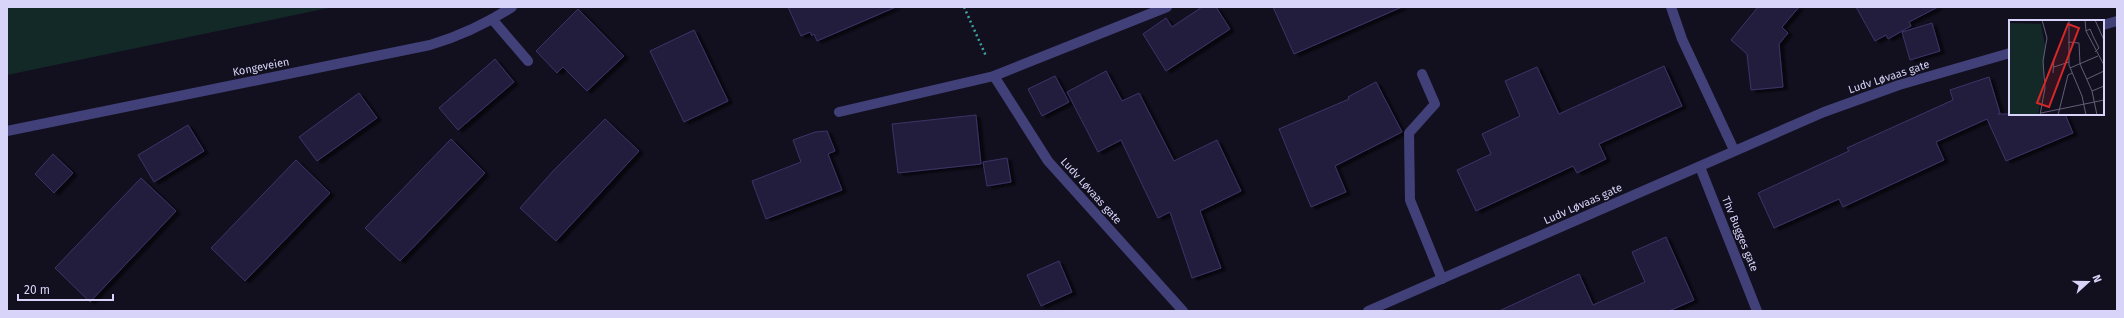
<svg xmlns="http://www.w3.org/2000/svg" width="2124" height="318" font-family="'Fira Sans',sans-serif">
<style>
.green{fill:#132928}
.building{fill:#241e3e;stroke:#3d3367;filter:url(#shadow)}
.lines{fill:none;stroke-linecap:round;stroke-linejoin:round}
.path{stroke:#3da49d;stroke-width:2.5;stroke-dasharray:2 3;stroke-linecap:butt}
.service{stroke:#424079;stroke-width:10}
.minor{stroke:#424079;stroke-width:10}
.labels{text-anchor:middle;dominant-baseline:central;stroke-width:3;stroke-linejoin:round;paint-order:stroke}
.street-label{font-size:11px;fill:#d7d3f9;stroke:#12101f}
.inset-road{fill:none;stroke:#615e76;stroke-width:1}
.view{fill:#d62828;fill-opacity:0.15;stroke:#d62828;stroke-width:2}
.inset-edge{fill:none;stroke:#d7d3f9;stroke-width:2}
</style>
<defs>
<filter id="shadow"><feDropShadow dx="4.5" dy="2.5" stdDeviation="1" flood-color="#0009"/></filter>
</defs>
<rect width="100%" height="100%" fill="#12101f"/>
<polygon class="green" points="7,7 333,7 7,75"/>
<g class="building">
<polygon points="788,7 896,7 817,41 814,34 812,36 810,32 801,36"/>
<polygon points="1202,7 1216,7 1230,29 1166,71 1143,34 1166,18 1172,27"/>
<polygon points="1273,7 1402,7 1294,54"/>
<polygon points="1758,7 1799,7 1782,27 1788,33 1779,44 1783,87 1751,90 1747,54 1731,40"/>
<polygon points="1856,7 1938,7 1909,22 1911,26 1888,39 1886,35 1875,41"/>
<polygon points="578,9 624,56 587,91 563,67 557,73 536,51"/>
<polygon points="1932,23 1940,51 1910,60 1902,32"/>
<polygon points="694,30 728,101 684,122 650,51"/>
<polygon points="495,59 514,82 458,130 439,108"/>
<polygon points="1664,66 1682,106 1599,144 1606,159 1577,173 1573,166 1476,211 1457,170 1491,154 1482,134 1520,116 1505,81 1537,67 1559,114"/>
<polygon points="1106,71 1122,101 1139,93 1174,161 1217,140 1241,191 1200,211 1221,268 1192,278 1170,212 1158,218 1121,140 1098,152 1067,92"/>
<polygon points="1055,76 1069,102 1042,116 1028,89"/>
<polygon points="1989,77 2000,113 1998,114 2065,114 2073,133 2006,161 1987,119 1936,142 1944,160 1843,207 1839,199 1774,228 1758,193 1849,151 1847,148 1953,100 1950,90"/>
<polygon points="1376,82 1402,132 1335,166 1346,192 1311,207 1279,129 1349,99 1348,97"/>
<polygon points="359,93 377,118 317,161 299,137"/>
<polygon points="976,115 981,164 898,173 892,124"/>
<polygon points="605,119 639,151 556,241 520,208 554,170"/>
<polygon points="188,125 204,151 154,182 138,155"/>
<polygon points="827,131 835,151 828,154 842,190 766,219 752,181 801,162 793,140 815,132"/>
<polygon points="451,139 485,173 400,261 365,228"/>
<polygon points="53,154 73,173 54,193 35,174"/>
<polygon points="1007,158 1011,182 987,186 983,162"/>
<polygon points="296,160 330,193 245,281 211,248"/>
<polygon points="141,178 176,211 90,302 55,268"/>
<polygon points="1666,237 1694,300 1669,311 1499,311 1579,274 1593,305 1645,282 1632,252"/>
<polygon points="1059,261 1072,292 1041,306 1027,275"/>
</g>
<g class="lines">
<polyline class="path" points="964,7 986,56"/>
<g class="service">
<polyline points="1671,7 1682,39 1734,150"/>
<polyline points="492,19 528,61"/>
<polyline points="1422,74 1435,104 1409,133 1410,200 1442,279"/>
</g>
<g class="minor">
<polyline points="2103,25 2117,21"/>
<polyline points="994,76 1048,161 1183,311"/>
<polyline points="839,112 994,76 1167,7"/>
<path d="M7,131L430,45C460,36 486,24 512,7"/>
<polyline points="1700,167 1757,311"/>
<polyline points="1368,311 1824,112 1899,85 2010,53"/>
</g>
</g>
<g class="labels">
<g class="street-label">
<text transform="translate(261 67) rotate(-11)">Kongeveien</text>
<text transform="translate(1889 77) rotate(-18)">Ludv Løvaas gate</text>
<text transform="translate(1091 191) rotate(48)">Ludv Løvaas gate</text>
<text transform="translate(1583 204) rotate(-24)">Ludv Løvaas gate</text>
<text transform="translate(1740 234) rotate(68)">Thv Bugges gate</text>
</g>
</g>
<g transform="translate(2009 20)">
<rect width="95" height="95" fill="#12101f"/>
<path d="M0,3L32,4L36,26L34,67L29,95H0Z" fill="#132928"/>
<path class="inset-road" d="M60,0V45L73,76L77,95M76,0L77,11L95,45M86,0L95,20M77,11L81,9L84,16L90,28L86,32M59,22L70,23L71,44L83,71L88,95M45,47L60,42M61,48L89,36M44,53L45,39M78,59L95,51M83,71L95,66M32,93L95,80M31,95L36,68L34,41L38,18L33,0M49,95L59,55L63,53"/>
<path class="view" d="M59,4L70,8L40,87L28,83Z"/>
<rect width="95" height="95" class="inset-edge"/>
</g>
<rect width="2124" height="318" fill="none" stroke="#d7d3f9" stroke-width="16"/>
<g transform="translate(2088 282) rotate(69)" stroke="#12101f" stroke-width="3" paint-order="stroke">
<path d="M0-3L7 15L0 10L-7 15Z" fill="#d7d3f9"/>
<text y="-6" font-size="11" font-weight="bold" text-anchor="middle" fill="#d7d3f9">N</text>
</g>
<path d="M18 294v6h95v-6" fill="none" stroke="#d7d3f9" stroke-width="2"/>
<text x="24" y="294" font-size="12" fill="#d7d3f9" stroke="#12101f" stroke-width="3" paint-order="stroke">20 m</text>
</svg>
